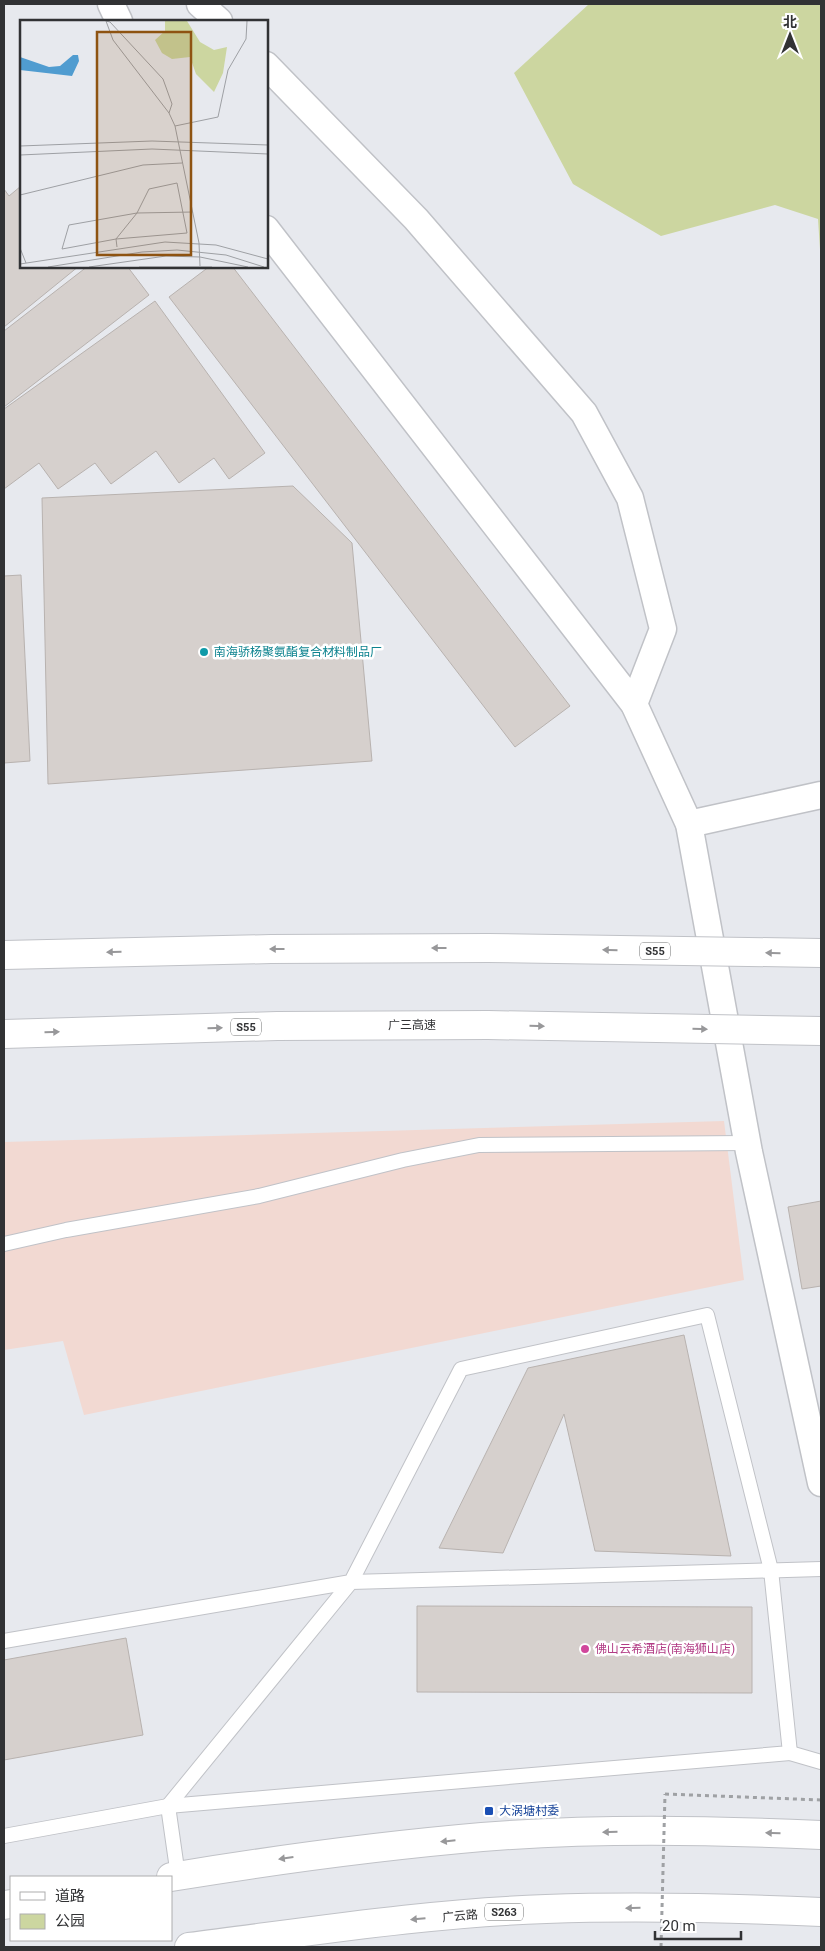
<svg xmlns="http://www.w3.org/2000/svg" width="825" height="1951" font-family="Roboto,'Noto Sans SC',sans-serif">
<style>
.industrial{fill:#f2d9d2}
.green{fill:#ccd6a0}
.building{fill:#d6d0cd;stroke:#b8b2af}
.lines{fill:none;stroke-linecap:round;stroke-linejoin:round}
.service-casing{stroke:#c0c2c7;stroke-width:16}
.minor-casing{stroke:#c0c2c7;stroke-width:29}
.secondary-casing{stroke:#c0c2c7;stroke-width:30}
.primary-casing{stroke:#c0c2c7;stroke-width:30}
.motorway-casing{stroke:#c0c2c7;stroke-width:30}
.path{stroke:#9fa1a4;stroke-width:3;stroke-dasharray:4 4;stroke-linecap:butt}
.service{stroke:#fff;stroke-width:14}
.minor{stroke:#fff;stroke-width:26}
.secondary{stroke:#fff;stroke-width:28}
.primary{stroke:#fff;stroke-width:28}
.motorway{stroke:#fff;stroke-width:28}
.motorway-bridge-casing{stroke:#c0c2c7;stroke-width:30;stroke-linecap:butt}
.path-bridge{stroke:#9fa1a4;stroke-width:3;stroke-dasharray:4 4;stroke-linecap:butt}
.motorway-bridge{stroke:#fff;stroke-width:28}
.oneway{fill:#98989a}
.culture-dot{fill:#0f9aa8;stroke:#fff;stroke-width:2}
.hotel-dot{fill:#d1479c;stroke:#fff;stroke-width:2}
.transit-dot{fill:#1a4fb4;stroke:#fff;stroke-width:2}
.labels{text-anchor:middle;dominant-baseline:central;stroke-width:5;stroke-linejoin:round;paint-order:stroke}
.shield{fill:#fff;stroke:#6f7071;stroke-width:1}
.shield-label{font-size:11px;font-weight:bold;fill:#313234}
.culture-label{font-size:12px;fill:#0d838f;stroke:#fff;text-anchor:start}
.street-label{font-size:12px;fill:#313234;stroke:#fff}
.hotel-label{font-size:12px;fill:#b23c85;stroke:#fff;text-anchor:start}
.transit-label{font-size:12px;fill:#164399;stroke:#fff;text-anchor:start}
.inset-road{fill:none;stroke:#9ea0a4;stroke-width:1}
.view{fill:#8e5311;fill-opacity:0.15;stroke:#8e5311;stroke-width:2.5}
.inset-edge{fill:none;stroke:#313234;stroke-width:2.5}
</style>
<rect width="100%" height="100%" fill="#e7e9ee"/>
<polygon class="industrial" points="724,1121 744,1280 84,1415 63,1341 4,1350 4,1142"/>
<polygon class="green" points="589,4 821,4 821,264 818,219 775,205 661,236 573,184 514,73"/>
<g class="building">
<polygon points="21,186 21,266 79,266 4,327 4,189 9,196"/>
<polygon points="88,266 127,266 149,295 4,407 4,331"/>
<polygon points="210,266 232,266 570,706 515,747 169,297"/>
<polygon points="155,301 265,453 229,479 214,458 179,483 156,451 111,484 95,463 58,489 39,463 4,489 4,409"/>
<polygon points="293,486 352,543 372,761 48,784 42,498"/>
<polygon points="21,575 30,761 4,763 4,576"/>
<polygon points="821,1201 821,1286 802,1289 788,1207"/>
<polygon points="684,1335 731,1556 595,1551 564,1414 503,1553 439,1548 528,1368"/>
<polygon points="417,1606 752,1607 752,1693 417,1692"/>
<polygon points="126,1638 143,1735 4,1760 4,1660"/>
</g>
<g class="lines">
<defs>
<g id="service">
<polyline points="4,1244 66,1230 259,1196 403,1160 479,1145 747,1143"/>
<polyline points="4,1641 351,1582 461,1369 707,1315 771,1570 790,1753 168,1806 4,1836"/>
<polyline points="790,1753 821,1762"/>
<polyline points="178,1876 168,1806 351,1582 821,1569"/>
</g>
<g id="minor">
<polyline points="111,4 119,21"/>
<polyline points="200,4 219,21"/>
<polyline points="266,65 416,219 584,413 630,498 663,629 634,704"/>
<polyline points="266,229 634,704 689,824 749,1152 821,1483"/>
<polyline points="689,824 821,795"/>
</g>
<g id="secondary">
<path d="M171,1877C274,1860 378,1846 482,1837C595,1828 708,1830 821,1835"/>
<polyline points="4,1905 11,1904"/>
</g>
<path id="primary" d="M189,1947C308,1932 427,1913 546,1909C638,1906 729,1908 821,1912"/>
<g id="motorway">
<polyline points="4,955 271,949 488,948"/>
<polyline points="4,1034 277,1026 488,1025"/>
</g>
</defs>
<use href="#service" class="service-casing"/>
<use href="#minor" class="minor-casing"/>
<use href="#secondary" class="secondary-casing"/>
<use href="#primary" class="primary-casing"/>
<use href="#motorway" class="motorway-casing"/>
<polyline class="path" points="665,1794 821,1800"/>
<use href="#service" class="service"/>
<use href="#minor" class="minor"/>
<use href="#secondary" class="secondary"/>
<use href="#primary" class="primary"/>
<use href="#motorway" class="motorway"/>
<defs>
<g id="motorway-bridge">
<polyline points="488,948 821,953"/>
<polyline points="488,1025 821,1031"/>
</g>
</defs>
<use href="#motorway-bridge" class="motorway-bridge-casing"/>
<polyline class="path-bridge" points="661,1947 665,1794"/>
<use href="#motorway-bridge" class="motorway-bridge"/>
</g>
<defs><path id="oneway-solid" d="M-6-.8H1V-3.2L6.5 0L1 3.2V.8H-6Z" transform="scale(1.25)"/></defs>
<g class="oneway">
<use href="#oneway-solid" transform="translate(439 948) rotate(180)"/>
<use href="#oneway-solid" transform="translate(277 949) rotate(180)"/>
<use href="#oneway-solid" transform="translate(610 950) rotate(-179)"/>
<use href="#oneway-solid" transform="translate(114 952) rotate(179)"/>
<use href="#oneway-solid" transform="translate(773 953) rotate(-179)"/>
<use href="#oneway-solid" transform="translate(537 1026) rotate(1)"/>
<use href="#oneway-solid" transform="translate(215 1028) rotate(-2)"/>
<use href="#oneway-solid" transform="translate(700 1029) rotate(1)"/>
<use href="#oneway-solid" transform="translate(52 1032) rotate(-2)"/>
<use href="#oneway-solid" transform="translate(610 1832) rotate(179)"/>
<use href="#oneway-solid" transform="translate(773 1833) rotate(-178)"/>
<use href="#oneway-solid" transform="translate(448 1841) rotate(174)"/>
<use href="#oneway-solid" transform="translate(286 1858) rotate(172)"/>
<use href="#oneway-solid" transform="translate(633 1908) rotate(179)"/>
<use href="#oneway-solid" transform="translate(418 1919) rotate(175)"/>
</g>
<circle class="culture-dot" cx="204" cy="652" r="5"/>
<circle class="hotel-dot" cx="585" cy="1649" r="5"/>
<rect class="transit-dot" x="484" y="1806" width="10" height="10" rx="2.5"/>
<g class="labels">
<g class="shield">
<rect x="640" y="942.5" width="30" height="17" rx="4"/>
<rect x="231" y="1018.5" width="30" height="17" rx="4"/>
<rect x="485" y="1903.5" width="38" height="17" rx="4"/>
</g>
<g class="shield-label">
<text x="655" y="951">S55</text>
<text x="246" y="1027">S55</text>
<text x="504" y="1912">S263</text>
</g>
<g class="culture-label">
<text x="214" y="652">南海骄杨聚氨酯复合材料制品厂</text>
</g>
<g class="street-label">
<text x="412" y="1025">广三高速</text>
<text transform="translate(460 1916) rotate(-5)">广云路</text>
</g>
<g class="hotel-label">
<text x="595" y="1649">佛山云希酒店(南海狮山店)</text>
</g>
<g class="transit-label">
<text x="499" y="1811">大涡塘村委</text>
</g>
</g>
<g transform="translate(20 20)">
<rect width="248" height="248" fill="#e7e9ee"/>
<path d="M145,1H167L180,22L194,30L207,27L203,53L194,72L176,54L170,37L152,39L142,33L135,20L145,11Z" fill="#ccd6a0"/>
<path d="M53,35H58L59,41L52,56L0,50V37L29,47L40,46Z" fill="#509cd0"/>
<path class="inset-road" d="M86,1L93,20L149,93L155,106L179,223L180,246M86,1L90,2L143,59L152,84L149,93M155,106L198,97L208,50L226,19L227,1M0,126L132,121L248,125M0,135L132,129L248,134M157,163L167,213L96,219L42,229L49,205L117,193L129,169ZM0,175L123,145L162,143M97,227L96,219L117,193L173,192M0,228L6,243M0,244L145,222L196,225L248,239M28,247L122,232L157,230L206,235L244,247M69,247L146,236L180,237L228,247M119,247H192"/>
<path class="view" d="M77,12H171V235H77Z"/>
<rect width="248" height="248" class="inset-edge"/>
</g>
<rect width="825" height="1951" fill="none" stroke="#313234" stroke-width="10"/>
<rect x="10" y="1876" width="162" height="65" fill="#ffffff" stroke="#adadae"/>
<rect x="20" y="1892" width="25" height="8" fill="#ffffff" stroke="#adadae"/>
<text x="55" y="1901" font-size="15" fill="#313234">道路</text>
<rect x="20" y="1914" width="25" height="15" fill="#ccd6a0" stroke="#adadae"/>
<text x="55" y="1926" font-size="15" fill="#313234">公园</text>
<g transform="translate(790 35)" stroke="#ffffff" stroke-width="4" paint-order="stroke">
<path d="M0-4L9 19L0 12L-9 19Z" fill="#313234"/>
<text y="-8" font-size="14" font-weight="bold" text-anchor="middle" fill="#313234">北</text>
</g>
<path d="M655 1931v8h86v-8" fill="none" stroke="#313234" stroke-width="2.5"/>
<text x="662" y="1931" font-size="15" fill="#313234" stroke="#ffffff" stroke-width="4" paint-order="stroke">20 m</text>
</svg>
